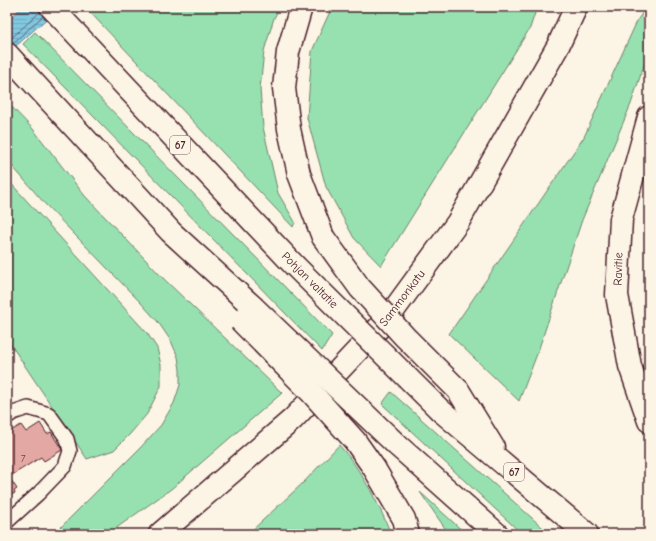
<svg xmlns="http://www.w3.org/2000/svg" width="656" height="541" font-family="'Comic Neue',sans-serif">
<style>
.grass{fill:#97e1b0;stroke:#70806e}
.water{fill:url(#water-rules);stroke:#6a8598}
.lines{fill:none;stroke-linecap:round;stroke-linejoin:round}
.shore{stroke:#606374;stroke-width:1}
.building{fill:#e3a8a3;stroke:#4a1f2b}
.lane-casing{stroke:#4a1f2b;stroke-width:16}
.street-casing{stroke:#4a1f2b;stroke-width:25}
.secondary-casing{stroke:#4a1f2b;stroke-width:25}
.highway-casing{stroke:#4a1f2b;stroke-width:25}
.lane{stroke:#fcf5e5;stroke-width:13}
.street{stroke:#fcf5e5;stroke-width:22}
.secondary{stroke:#fcf5e5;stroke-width:22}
.highway{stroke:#fcf5e5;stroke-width:22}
.highway-bridge-casing{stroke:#4a1f2b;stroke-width:25;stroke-linecap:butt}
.highway-bridge{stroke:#fcf5e5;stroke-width:22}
.labels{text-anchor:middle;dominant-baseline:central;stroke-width:3;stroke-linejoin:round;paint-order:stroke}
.number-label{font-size:10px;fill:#704149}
.shield{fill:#fcf5e5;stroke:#7f5f63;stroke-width:1}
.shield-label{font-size:11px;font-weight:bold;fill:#4a1f2b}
.street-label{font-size:12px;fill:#4a1f2b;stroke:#fcf5e5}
</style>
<defs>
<pattern id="water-rules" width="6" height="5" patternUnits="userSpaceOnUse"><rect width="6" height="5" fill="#80c9e1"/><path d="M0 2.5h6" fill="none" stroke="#70acc1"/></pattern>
</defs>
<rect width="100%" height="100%" fill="#fcf5e5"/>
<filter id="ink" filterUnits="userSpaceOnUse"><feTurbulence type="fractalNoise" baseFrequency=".025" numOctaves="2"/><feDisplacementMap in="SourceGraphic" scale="8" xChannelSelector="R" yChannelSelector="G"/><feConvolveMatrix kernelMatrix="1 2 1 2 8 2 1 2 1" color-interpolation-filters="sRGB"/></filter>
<g filter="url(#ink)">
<g class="grass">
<polygon points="85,7 280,7 274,18 264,51 260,89 263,127 278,193 295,222 293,227"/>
<polygon points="332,7 537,7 530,28 381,266 354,238 326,187 307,118 312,51"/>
<polygon points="647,7 649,7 649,50 631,104 582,220 537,354 519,401 449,334 584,137 638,19"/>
<polygon points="35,32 332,335 322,351 23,44"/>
<polygon points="7,102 33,129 85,196 163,278 282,393 171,489 108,534 54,534 141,447 161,425 174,403 180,385 180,370 178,357 171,341 158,322 141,303 45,204 7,160"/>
<polygon points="7,179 147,333 157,348 161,365 161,386 147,414 130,434 114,450 87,459 7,339"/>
<polygon points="391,392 542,527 551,534 522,534 382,404"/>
<path d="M339,445C361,469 379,504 391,534H248L303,483Z"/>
<polygon points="420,492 466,534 449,534"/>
</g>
<polygon class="water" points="22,7 60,7 7,54 7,21"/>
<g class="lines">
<g class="shore">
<polyline points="7,42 40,12"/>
<polyline points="12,44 43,16"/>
</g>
</g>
<polygon class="building" points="40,423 47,434 51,432 62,450 44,461 41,457 9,477 17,489 14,491 15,493 11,495 8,490 7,491 7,433 21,425 26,432"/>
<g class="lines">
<defs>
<polyline id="lane" points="7,417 13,413 28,408 49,414 67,439 70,451 65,466 38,494 7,522"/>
<polyline id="street" points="649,117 621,219 617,295 630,366 649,421"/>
<polyline id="secondary" points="160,534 293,419 388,318 458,222 558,46 576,7"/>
<g id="highway">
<polyline points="51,7 294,265"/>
<polyline points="301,7 288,52 284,88 289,129 299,174 323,237"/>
<polyline points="7,54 171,232 252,306"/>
<polyline points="458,390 493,447"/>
<polyline points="440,410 587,534"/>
<polyline points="397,445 497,534"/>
<polyline points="374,468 404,519 408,534"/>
</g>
</defs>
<use href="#lane" class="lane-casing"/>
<use href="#street" class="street-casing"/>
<use href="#secondary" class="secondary-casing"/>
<use href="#highway" class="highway-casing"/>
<use href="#lane" class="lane"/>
<use href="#street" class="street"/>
<use href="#secondary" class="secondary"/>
<use href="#highway" class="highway"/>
<defs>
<g id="highway-bridge">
<polyline points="323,237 360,288 405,337 458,390"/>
<polyline points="294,265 440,410"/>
<polyline points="252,306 397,445"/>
<polyline points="240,320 310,391 355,441 374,468"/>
</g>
</defs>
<use href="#highway-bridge" class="highway-bridge-casing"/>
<use href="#highway-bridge" class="highway-bridge"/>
</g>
</g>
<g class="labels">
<g class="number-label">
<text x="23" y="459">7</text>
</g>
<g class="shield">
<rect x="170" y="136" width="20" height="18" rx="3"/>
<rect x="504" y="463" width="20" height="18" rx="3"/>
</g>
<g class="shield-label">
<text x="180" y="145">67</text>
<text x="514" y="472">67</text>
</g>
<g class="street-label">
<text transform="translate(618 269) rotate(-88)">Ravitie</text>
<text transform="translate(310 280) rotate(45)">Pohjan valtatie</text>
<text transform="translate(402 298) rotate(-53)">Sammonkatu</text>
</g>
</g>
<rect width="656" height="541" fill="none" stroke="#fcf5e5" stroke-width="24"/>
<rect x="12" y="12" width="632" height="517" fill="none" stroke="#4a1f2b" stroke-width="1.5" filter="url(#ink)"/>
</svg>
